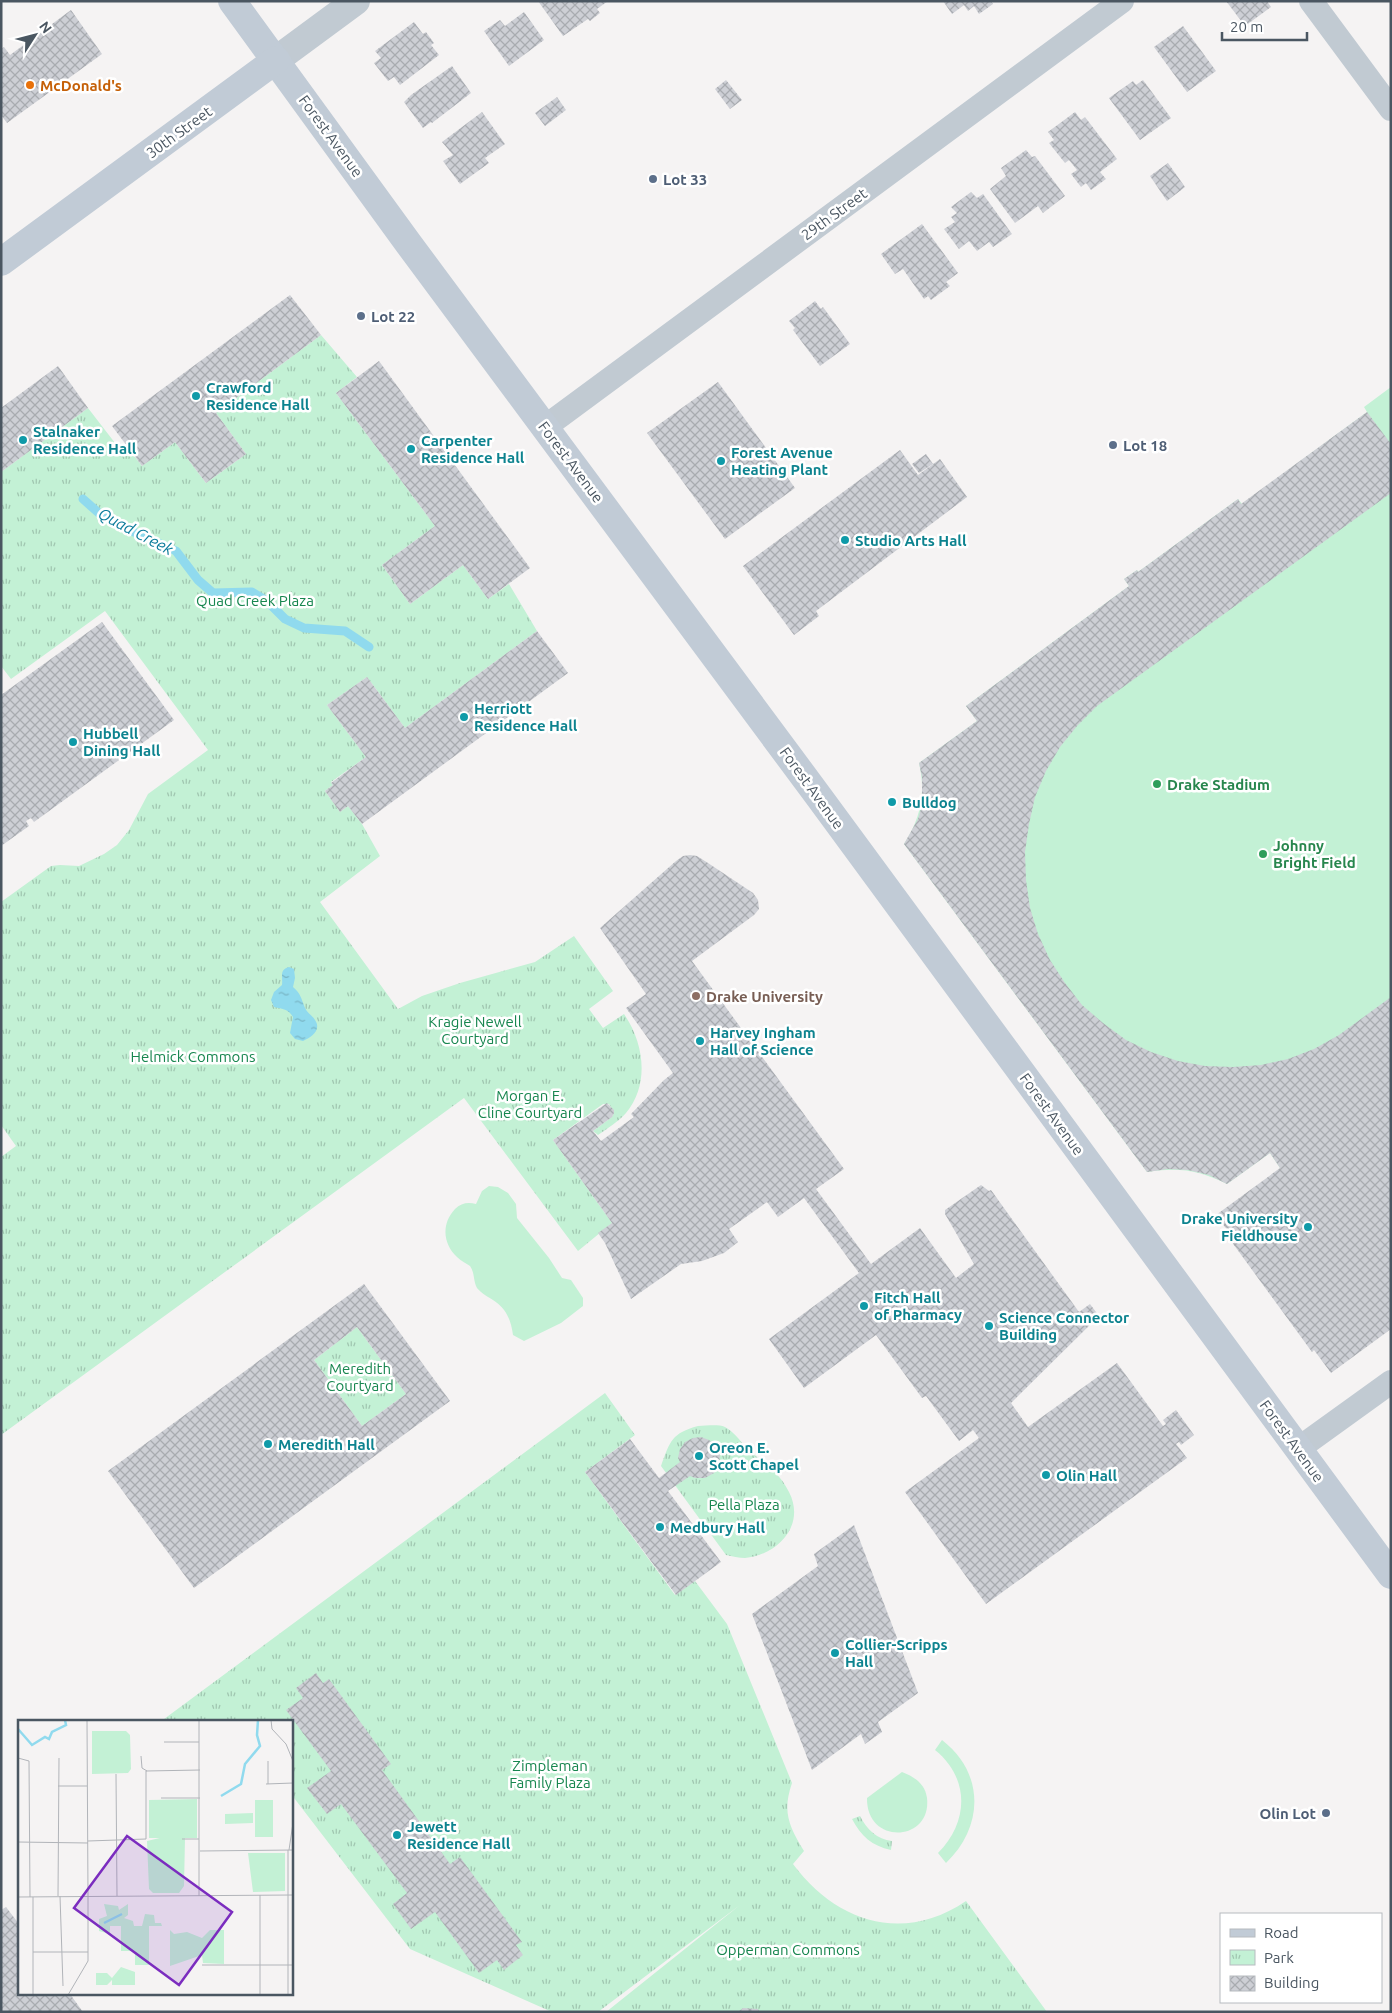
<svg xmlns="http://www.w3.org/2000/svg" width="1392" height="2013" font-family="Ubuntu,sans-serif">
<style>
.grass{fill:#c3f1d5}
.park{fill:url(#park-tufts)}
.water{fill:url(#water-ripples)}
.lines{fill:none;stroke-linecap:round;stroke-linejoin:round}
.stream{stroke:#90daee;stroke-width:9}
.building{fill:url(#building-cross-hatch);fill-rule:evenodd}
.minor{stroke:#c1cad2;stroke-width:24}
.tertiary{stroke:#c1cad2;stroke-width:28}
.secondary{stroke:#c1cbd6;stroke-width:28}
.food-dot{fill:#e8710a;stroke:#fff;stroke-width:2}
.service-dot{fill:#5c6f8a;stroke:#fff;stroke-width:2}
.culture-dot{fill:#0f9aa8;stroke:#fff;stroke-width:2}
.leisure-dot{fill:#2e9e5b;stroke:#fff;stroke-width:2}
.education-dot{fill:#8d6e63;stroke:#fff;stroke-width:2}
.labels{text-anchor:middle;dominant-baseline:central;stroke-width:5;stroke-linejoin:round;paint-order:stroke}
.food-label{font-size:15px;font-weight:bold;fill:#c56008;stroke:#fff;text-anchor:start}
.street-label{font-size:15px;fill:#4a5661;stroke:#fff}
.service-label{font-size:15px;font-weight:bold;fill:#4e5e75;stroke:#fff;text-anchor:start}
.culture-label{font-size:15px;font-weight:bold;fill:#0d838f;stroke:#fff;text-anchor:start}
.park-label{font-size:15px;fill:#17864f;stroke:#fff}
.leisure-label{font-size:15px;font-weight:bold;fill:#27864d;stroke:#fff;text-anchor:start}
.education-label{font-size:15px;font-weight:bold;fill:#785e54;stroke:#fff;text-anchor:start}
.water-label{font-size:16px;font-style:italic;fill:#0c7c9b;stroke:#fff}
.inset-river{fill:none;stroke:#90daee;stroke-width:2.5}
.inset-road{fill:none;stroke:#b1b4b9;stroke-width:1}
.view{fill:#7b2cbf;fill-opacity:0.15;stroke:#7b2cbf;stroke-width:2.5}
.inset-edge{fill:none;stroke:#4a5661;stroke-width:2.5}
</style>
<defs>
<pattern id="park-tufts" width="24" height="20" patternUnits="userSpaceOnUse" patternTransform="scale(1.25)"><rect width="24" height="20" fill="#c3f1d5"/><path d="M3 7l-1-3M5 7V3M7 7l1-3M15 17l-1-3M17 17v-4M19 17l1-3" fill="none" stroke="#a0c6b0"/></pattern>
<pattern id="water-ripples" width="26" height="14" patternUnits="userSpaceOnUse" patternTransform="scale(1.25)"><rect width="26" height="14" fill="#90daee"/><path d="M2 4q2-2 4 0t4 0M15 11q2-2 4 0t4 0" fill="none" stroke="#78b4c4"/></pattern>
<pattern id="building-cross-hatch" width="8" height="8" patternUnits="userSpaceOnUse" patternTransform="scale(1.25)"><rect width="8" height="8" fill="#cdcfd5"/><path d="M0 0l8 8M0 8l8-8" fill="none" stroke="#a8abb0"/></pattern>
</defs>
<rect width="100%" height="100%" fill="#f5f3f3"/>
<g class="grass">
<path d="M1391,387V1087L1280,1168L1270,1153L1227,1184C1199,1170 1179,1167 1147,1172L904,844C921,818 926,793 919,763L977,721L966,706L1129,586L1124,579L1137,570L1138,572L1238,499L1242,504L1367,412L1364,407Z"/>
<path d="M489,1186L498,1187L508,1193L516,1204L517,1218L549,1258L562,1278L571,1280L583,1298V1306L561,1323L524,1341L513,1335C511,1320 506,1308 493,1300C488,1297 481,1293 477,1288C473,1281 475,1273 470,1266C466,1263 461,1261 457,1257C443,1244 441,1224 455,1209C461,1203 468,1202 476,1204L482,1191Z"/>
<path d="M942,1740C985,1773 984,1827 946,1863L938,1853C969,1822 970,1778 935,1750Z"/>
<path d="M902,1772C915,1777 925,1784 927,1798C932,1842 866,1846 867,1798Z"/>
</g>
<g class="park">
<path d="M321,335L357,377L336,393L435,526L382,565L410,604L463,565L488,599L509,584L537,631L405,728L367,677L327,705L366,757L331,782L333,785L325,791L340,812L348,806L362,824L380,856L320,902L398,1009L422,996L460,983L535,962L574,936L613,991L589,1009L603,1028L624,1014C644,1043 650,1084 626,1113C618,1122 608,1128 598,1135L593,1131L612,1117L614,1113L609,1104H603L553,1140L612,1223L578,1251L464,1098L1,1435V1157L16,1146L1,1125V902L51,866L60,865L79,866L104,854L117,845L129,830L148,794L208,750L105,611L11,679L1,666V472L88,408L122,452L128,448L142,466L175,442L206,483L246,454L216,413Z"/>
<polygon points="357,1327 406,1394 362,1426 314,1360"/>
<path d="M605,1393L635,1435L585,1472L675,1595L695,1581L727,1624L792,1783C782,1812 789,1826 804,1851L793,1864C836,1922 903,1944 966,1901L1047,2012H606L740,1905L598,2012H552L410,1949L291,1794V1722H160Z"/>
<path d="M698,1426C706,1426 718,1424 725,1427C735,1432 742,1444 750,1451C766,1466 778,1470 789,1492C806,1525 778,1555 745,1558C739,1558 732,1556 726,1555L661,1466C670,1441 672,1433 698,1426Z"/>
<path d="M860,1816C867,1830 877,1839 892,1841L891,1850C872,1846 861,1836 852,1819Z"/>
</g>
<path class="water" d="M289,967L294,969L295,978L293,987C301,994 301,998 305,1008C307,1013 312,1015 315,1020C322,1030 311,1038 303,1041L295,1039L290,1033L293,1017C288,1009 283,1009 274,1007L271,1000L274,992L282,985C283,976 279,970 289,967Z"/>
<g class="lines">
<polyline class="stream" points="83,499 101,515 127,529 176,551 198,580 213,593 252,592 267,601 285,619 304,628 345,631 369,647"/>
</g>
<g class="building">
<polygon points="538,1 608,1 597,9 600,13 590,21 588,19 563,36"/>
<polygon points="943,1 991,1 993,4 979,14 974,6 968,11 964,5 952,14"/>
<polygon points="1226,1 1267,1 1271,7 1245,26"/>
<polygon points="71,10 102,54 7,123 1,115 1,49 4,47 10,55"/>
<polygon points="524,12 544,40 509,66 484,31 500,20 505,26"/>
<polygon points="414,22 423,34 426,32 434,43 431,45 439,55 400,85 394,77 388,81 374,63 381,58 375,51"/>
<polygon points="1183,26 1216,71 1187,92 1154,47"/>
<polygon points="452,66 471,93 432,123 431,122 423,128 404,102 411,95"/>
<polygon points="726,80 742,100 730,109 715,89"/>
<polygon points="1143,80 1171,118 1140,140 1109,98 1133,81 1136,85"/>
<polygon points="557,97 566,110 545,126 535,113"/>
<polygon points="482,112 505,144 485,158 489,163 460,184 443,161 453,155 442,142"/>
<polygon points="1075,112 1081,120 1085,117 1117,159 1100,172 1106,179 1091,190 1086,183 1081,187 1071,174 1077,170 1069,160 1065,163 1049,143 1054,140 1048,132"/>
<polygon points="1026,150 1032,157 1035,156 1065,196 1043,213 1038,206 1015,223 990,189 1006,176 1001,168"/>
<polygon points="1168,163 1185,187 1167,201 1150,176"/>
<polygon points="971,192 977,198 983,194 1012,234 993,247 989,242 977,251 969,241 959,249 944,229 955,222 951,217 957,213 951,207"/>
<polygon points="922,224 958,273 946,282 950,286 931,300 928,296 924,299 903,269 895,274 881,254"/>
<polygon points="290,295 321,335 216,413 246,454 206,483 175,442 142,466 112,426"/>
<polygon points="815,301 821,309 823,307 850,344 820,366 793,330 795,328 789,321"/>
<polygon points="379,361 530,568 488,599 463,565 410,604 382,565 435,526 336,393"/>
<polygon points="58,366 88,408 1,472 1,408"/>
<polygon points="718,382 795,488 725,539 647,433"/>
<polygon points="1367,412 1391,444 1391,493 1097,706 1077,726 1060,747 1046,771 1035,797 1029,824 1025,852 1026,880 1030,908 1038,934 1050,960 1065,983 1082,1005 1103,1023 1126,1040 1151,1052 1178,1061 1205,1066 1233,1067 1261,1065 1288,1059 1314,1049 1339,1035 1391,997 1391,1329 1331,1373 1314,1350 1312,1352 1231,1241 1234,1239 1216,1215 1280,1168 1270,1153 1227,1184 1209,1175 1188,1170 1168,1169 1147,1172 904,844 918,819 922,805 922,777 919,763 977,721 966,706 1129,586 1124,579 1137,570 1138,572 1238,499 1241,504"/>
<polygon points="900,450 918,475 940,459 967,497 816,611 819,616 794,635 743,566"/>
<polygon points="926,454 933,464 919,473 912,464"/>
<polygon points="102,622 174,720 34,822 31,818 26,821 29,826 1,846 1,695"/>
<polygon points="537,631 568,673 362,824 348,806 340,812 325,791 333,785 331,783 366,757 327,705 367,677 405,728"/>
<polygon points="690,855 697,856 708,863 753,893 758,900 759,909 754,915 692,961 844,1169 816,1189 871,1264 920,1228 956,1278 974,1264 945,1214 945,1210 981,1185 989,1191 991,1190 1079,1312 1090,1304 1099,1316 1011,1403 1028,1427 1117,1363 1163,1426 1166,1424 1163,1420 1176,1410 1194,1435 1181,1445 1179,1442 1176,1444 1187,1458 986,1604 905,1492 979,1438 973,1430 959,1441 926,1396 922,1398 876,1335 804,1388 769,1339 859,1273 804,1198 778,1217 767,1202 729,1229 738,1242 724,1253 702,1261 681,1264 631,1299 605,1243 598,1233 612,1223 553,1140 607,1103 614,1110 614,1113 612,1117 593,1131 601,1141 634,1117 631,1114 664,1080 673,1073 626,1008 646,994 600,928 676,861 683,856"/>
<path d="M364,1284L450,1401L194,1588L108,1471ZM357,1327L406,1394L362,1426L314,1360Z"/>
<polygon points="701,1437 709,1440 716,1446 720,1455 719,1465 714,1473 705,1478 695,1478 690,1476 668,1491 721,1562 676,1595 585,1472 630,1439 659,1478 680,1462 678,1458 680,1449 685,1442 693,1438"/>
<polygon points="854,1525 918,1693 878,1722 882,1732 865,1744 861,1734 812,1770 752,1614 818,1566 814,1554"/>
<polygon points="316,1673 323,1683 329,1679 391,1764 382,1770 450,1864 460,1857 522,1942 516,1945 523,1955 504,1970 497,1960 479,1973 435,1912 411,1929 393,1904 407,1893 341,1804 327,1814 307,1788 331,1771 286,1710 303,1698 296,1688"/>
<polygon points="6,1907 19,1924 19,1994 70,1994 83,2012 1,2012 1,1910"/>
<polygon points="743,2008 758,2009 760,2012 738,2012"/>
</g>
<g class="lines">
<g class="minor">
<polyline points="1311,1 1391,109"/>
<polyline points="545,427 1122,1"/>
<polyline points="1298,1449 1391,1382"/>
</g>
<polyline class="tertiary" points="276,60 356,1"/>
<g class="secondary">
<polyline points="232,1 408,243 819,797 1391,1575"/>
<polyline points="1,262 276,60"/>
</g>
</g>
<circle class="food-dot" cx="30" cy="85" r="5"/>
<g class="service-dot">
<circle cx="653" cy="179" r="5"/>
<circle cx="361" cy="316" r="5"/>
<circle cx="1113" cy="445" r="5"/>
<circle cx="1326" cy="1813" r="5"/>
</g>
<g class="culture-dot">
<circle cx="196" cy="396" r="5"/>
<circle cx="23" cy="440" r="5"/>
<circle cx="411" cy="449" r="5"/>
<circle cx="721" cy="461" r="5"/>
<circle cx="845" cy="540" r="5"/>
<circle cx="464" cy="717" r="5"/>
<circle cx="73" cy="742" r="5"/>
<circle cx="892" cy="802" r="5"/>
<circle cx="700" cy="1041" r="5"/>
<circle cx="1308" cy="1227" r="5"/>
<circle cx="864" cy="1306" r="5"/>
<circle cx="989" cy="1326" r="5"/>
<circle cx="268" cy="1444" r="5"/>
<circle cx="699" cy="1456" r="5"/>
<circle cx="1046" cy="1475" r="5"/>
<circle cx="660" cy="1527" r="5"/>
<circle cx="835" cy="1653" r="5"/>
<circle cx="397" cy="1835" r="5"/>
</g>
<g class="leisure-dot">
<circle cx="1157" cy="784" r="5"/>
<circle cx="1263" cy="854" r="5"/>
</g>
<circle class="education-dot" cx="696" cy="996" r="5"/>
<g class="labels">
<g class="food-label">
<text x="40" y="85">McDonald's</text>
</g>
<g class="street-label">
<text transform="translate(179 132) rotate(-36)">30th Street</text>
<text transform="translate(331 136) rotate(54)">Forest Avenue</text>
<text transform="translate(834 214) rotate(-36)">29th Street</text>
<text transform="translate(571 462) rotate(53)">Forest Avenue</text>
<text transform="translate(812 788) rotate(54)">Forest Avenue</text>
<text transform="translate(1052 1114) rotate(54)">Forest Avenue</text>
<text transform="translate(1292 1441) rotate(54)">Forest Avenue</text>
</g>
<g class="service-label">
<text x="663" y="179">Lot 33</text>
<text x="371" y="316">Lot 22</text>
<text x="1123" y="445">Lot 18</text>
<text x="1316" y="1813" text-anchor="end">Olin Lot</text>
</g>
<g class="culture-label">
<text x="206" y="387">Crawford<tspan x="206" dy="17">Residence Hall</tspan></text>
<text x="33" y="431">Stalnaker<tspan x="33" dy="17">Residence Hall</tspan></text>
<text x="421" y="440">Carpenter<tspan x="421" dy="17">Residence Hall</tspan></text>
<text x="731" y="452">Forest Avenue<tspan x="731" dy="17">Heating Plant</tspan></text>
<text x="855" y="540">Studio Arts Hall</text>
<text x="474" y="708">Herriott<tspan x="474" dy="17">Residence Hall</tspan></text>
<text x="83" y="733">Hubbell<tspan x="83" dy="17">Dining Hall</tspan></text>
<text x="902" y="802">Bulldog</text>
<text x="710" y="1032">Harvey Ingham<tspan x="710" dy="17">Hall of Science</tspan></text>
<text x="1298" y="1218" text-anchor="end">Drake University<tspan x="1298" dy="17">Fieldhouse</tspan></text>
<text x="874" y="1297">Fitch Hall<tspan x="874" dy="17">of Pharmacy</tspan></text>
<text x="999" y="1317">Science Connector<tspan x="999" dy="17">Building</tspan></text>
<text x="278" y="1444">Meredith Hall</text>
<text x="709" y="1447">Oreon E.<tspan x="709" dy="17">Scott Chapel</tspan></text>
<text x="1056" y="1475">Olin Hall</text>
<text x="670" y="1527">Medbury Hall</text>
<text x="845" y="1644">Collier-Scripps<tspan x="845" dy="17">Hall</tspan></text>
<text x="407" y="1826">Jewett<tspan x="407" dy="17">Residence Hall</tspan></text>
</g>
<g class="park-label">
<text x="255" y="600">Quad Creek Plaza</text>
<text x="475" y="1021">Kragie Newell<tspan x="475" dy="17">Courtyard</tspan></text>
<text x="193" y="1056">Helmick Commons</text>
<text x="530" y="1095">Morgan E.<tspan x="530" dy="17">Cline Courtyard</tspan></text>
<text x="360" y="1368">Meredith<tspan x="360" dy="17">Courtyard</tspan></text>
<text x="744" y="1504">Pella Plaza</text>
<text x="550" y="1765">Zimpleman<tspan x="550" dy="17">Family Plaza</tspan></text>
<text x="788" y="1949">Opperman Commons</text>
</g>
<g class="leisure-label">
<text x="1167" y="784">Drake Stadium</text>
<text x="1273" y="845">Johnny<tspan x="1273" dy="17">Bright Field</tspan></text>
</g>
<g class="education-label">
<text x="706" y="996">Drake University</text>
</g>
<g class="water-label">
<text transform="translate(136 531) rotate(28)">Quad Creek</text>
</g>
</g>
<g transform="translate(18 1720)">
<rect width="275" height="275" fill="#f5f3f3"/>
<path d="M237,80H255V117H237ZM235,93V103L207,104V94ZM146,117L167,118L166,166L161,173H135L131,169L129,121ZM230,133H267V171L235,172Z" fill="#c3f1d5"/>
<path d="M74,11H108L112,15L113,49L110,53L74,54ZM179,79V118H131V80ZM86,184L100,186L101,190L110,184V195L106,198L115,201L116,206H124L127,194L136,195L137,203H143L144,206H131V245H117V231H103V206H92V214L81,211V199L89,196ZM152,210L156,214L169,212L184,218L192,210H206V244L185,243L184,235L152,246ZM103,247L117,252V265H94V260L89,265H78V253H89L94,258Z" fill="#c3f1d5"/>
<path class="inset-river" d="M0,9L14,25L27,17L31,19L34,12L48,5L47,0M203,76L223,64L227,44L242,26L239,15L240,0M86,203L104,194"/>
<path class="inset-road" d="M69,0L70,176M253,0L254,9L268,24L275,41M146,22H181M123,36L124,48L129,51M0,38L11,41L12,177M250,41V64M98,54L99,176M248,64L275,63M40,66H69M143,78H182M164,119H181M70,121L128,119V51L182,50M0,122L70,123M271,130L275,103M182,131L275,130M40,176L41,38M42,176L45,266M181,176V0M0,177L275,175M15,177V275M15,232H70M184,245H275M50,275L70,241V176M242,275V175M270,275V130"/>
<path class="view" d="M109,116L214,192L161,265L56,188Z"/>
<rect width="275" height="275" class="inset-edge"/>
</g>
<rect width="1392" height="2013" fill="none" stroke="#4a5661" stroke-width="5"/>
<rect x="1220" y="1913" width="162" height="90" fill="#ffffff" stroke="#b7bbc0"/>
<rect x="1230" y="1929" width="25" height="8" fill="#c1cbd6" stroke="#b7bbc0"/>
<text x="1264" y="1938" font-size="15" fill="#4a5661">Road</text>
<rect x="1230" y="1950" width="25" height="15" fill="url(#park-tufts)" stroke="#b7bbc0"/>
<text x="1264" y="1963" font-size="15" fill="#4a5661">Park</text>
<rect x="1230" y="1976" width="25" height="15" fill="url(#building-cross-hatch)" stroke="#b7bbc0"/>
<text x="1264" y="1988" font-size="15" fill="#4a5661">Building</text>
<g transform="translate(35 35) rotate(54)" stroke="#ffffff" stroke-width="4" paint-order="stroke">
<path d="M0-4L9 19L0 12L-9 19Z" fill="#4a5661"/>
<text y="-8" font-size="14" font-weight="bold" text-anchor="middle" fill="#4a5661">N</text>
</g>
<path d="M1222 32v8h85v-8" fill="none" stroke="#4a5661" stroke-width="2.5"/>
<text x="1230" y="32" font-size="15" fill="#4a5661" stroke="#ffffff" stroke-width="4" paint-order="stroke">20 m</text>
</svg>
